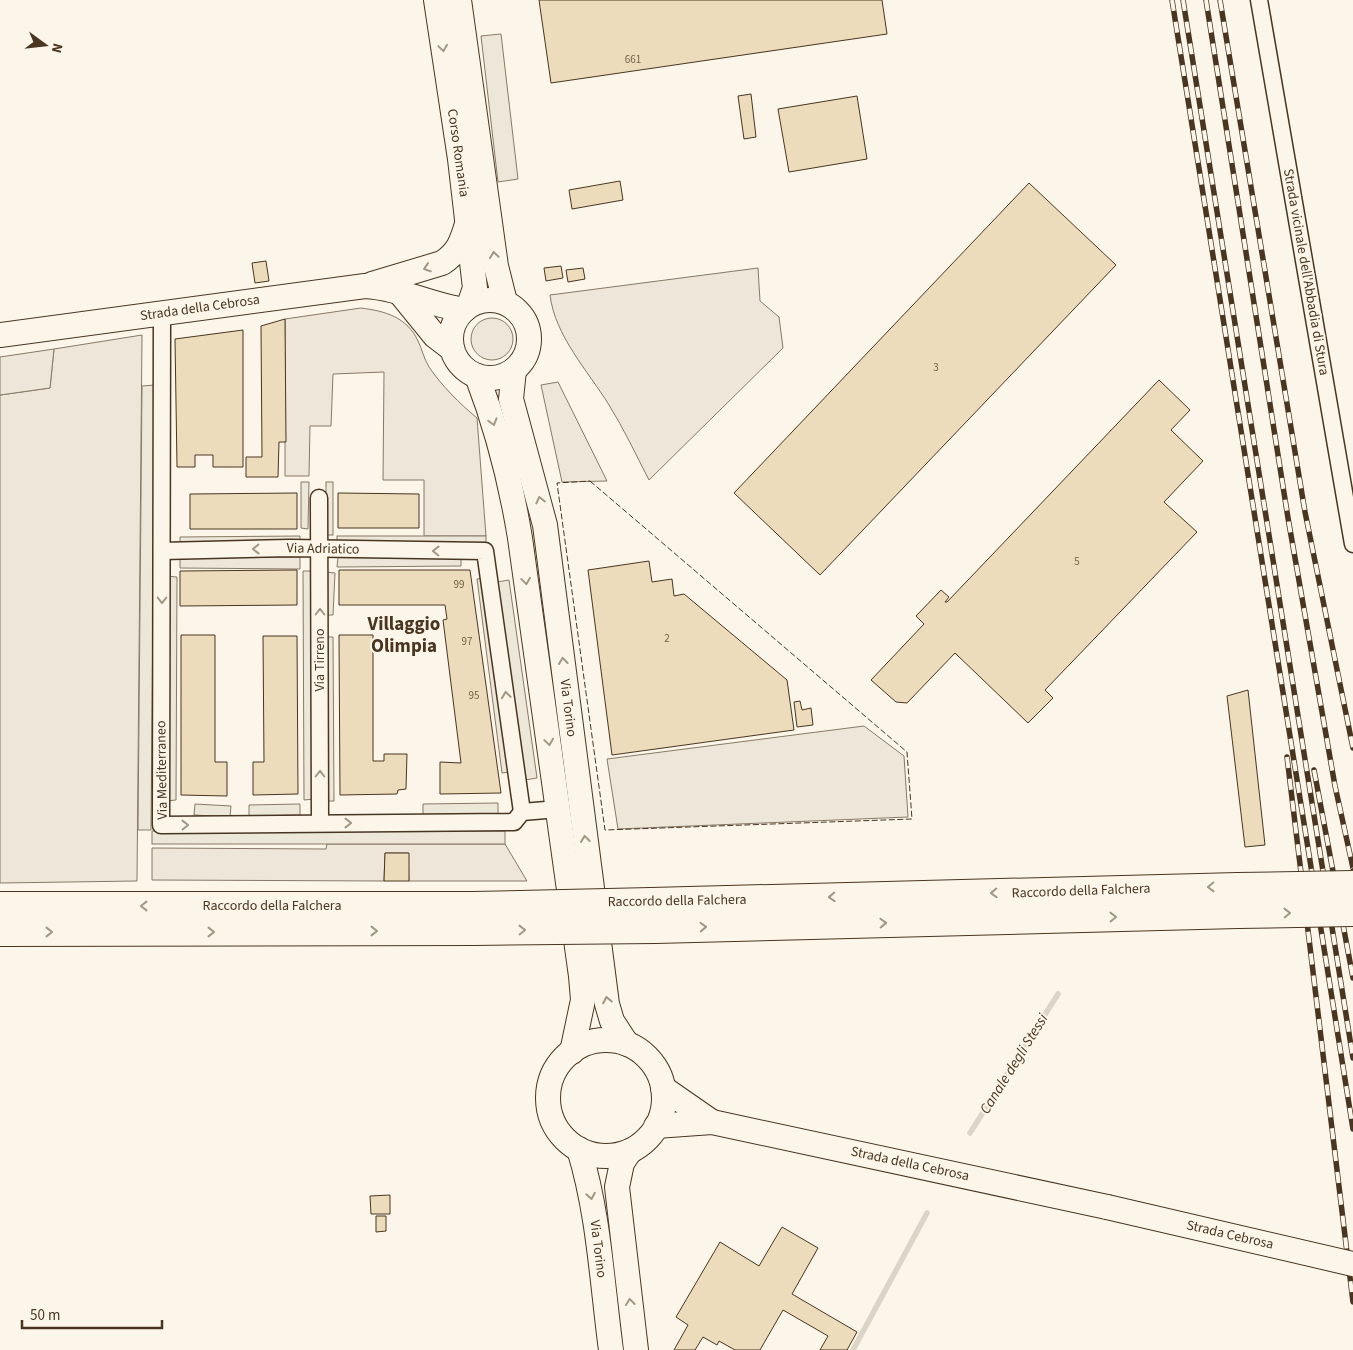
<svg xmlns="http://www.w3.org/2000/svg" width="1353" height="1350" font-family="'Source Sans 3',sans-serif">
<style>
.green{fill:#ede6d9;stroke:#887966}
.parking{fill:#ede7d9;stroke:#887966}
.lines{fill:none;stroke-linecap:round;stroke-linejoin:round}
.stream{stroke:#dcd4c6;stroke-width:5.5}
.building{fill:#ecdcbc;stroke:#4a3520}
.street-casing{stroke:#4a3520;stroke-width:19}
.secondary-casing{stroke:#4a3520;stroke-width:26}
.highway-casing{stroke:#4a3520;stroke-width:30}
.street{stroke:#fbf6e9;stroke-width:16}
.secondary{stroke:#fbf6e9;stroke-width:24}
.highway{stroke:#fbf6e9;stroke-width:28}
.rail-casing{stroke:#4a3520;stroke-width:5.5}
.rail{stroke:#fbf6e9;stroke-width:4;stroke-dasharray:11;stroke-linecap:butt}
.secondary-bridge-casing{stroke:#4a3520;stroke-width:26;stroke-linecap:butt}
.highway-bridge-casing{stroke:#4a3520;stroke-width:30;stroke-linecap:butt}
.secondary-bridge{stroke:#fbf6e9;stroke-width:24}
.highway-bridge{stroke:#fbf6e9;stroke-width:28}
.fence{stroke:#4a3520;stroke-width:1;stroke-dasharray:6 2.5;stroke-linecap:butt}
.oneway{stroke:#a29684}
.labels{text-anchor:middle;dominant-baseline:central;stroke-width:4;stroke-linejoin:round;paint-order:stroke}
.number-label{font-size:11px;fill:#725f47}
.street-label{font-size:14px;fill:#4a3520;stroke:#fbf6e9}
.water-label{font-size:15px;font-style:italic;fill:#4a3520;stroke:#fbf6e9}
.district-label{font-size:19px;font-weight:bold;fill:#4a3520;stroke:#fbf6e9}
</style>
<rect width="100%" height="100%" fill="#fbf6e9"/>
<g class="green">
<path d="M758,268L760,301L779,317L783,348L649,480C636,455 624,429 609,405C588,371 555,336 550,295Z"/>
<path d="M361,308C385,311 407,317 418,341C422,349 424,359 429,367C442,386 459,403 477,418L486,536H424V480H383L384,372L333,374L331,426H310L309,476H285V319Z"/>
<circle cx="492" cy="339" r="21"/>
<polygon points="142,335 137,881 0,883 0,395 50,388 54,349"/>
<polygon points="327,844 505,844 527,881 409,881 408,853 385,853 384,881 152,880 152,848 326,849"/>
</g>
<g class="parking">
<polygon points="501,34 518,179 498,182 481,36"/>
<polygon points="54,349 50,388 0,395 0,357"/>
<polygon points="558,382 607,481 562,482 541,385"/>
<polygon points="155,385 151,830 138,830 142,386"/>
<polygon points="301,482 309,482 308,529 301,528"/>
<rect x="326" y="482" width="7" height="53"/>
<polygon points="300,536 300,546 180,547 180,537"/>
<rect x="337" y="536" width="149" height="10"/>
<polygon points="461,556 461,566 337,567 338,557"/>
<polygon points="180,557 300,557 300,569 180,568"/>
<polygon points="303,571 316,571 314,799 304,800"/>
<polygon points="325,572 335,573 333,615 324,615"/>
<polygon points="166,576 177,577 176,800 166,801"/>
<polygon points="485,578 510,772 502,773 477,579"/>
<polygon points="509,580 537,778 525,780 497,582"/>
<polygon points="323,637 333,637 334,801 325,801"/>
<polygon points="864,726 904,756 908,817 618,829 607,759"/>
<polygon points="498,803 498,815 423,816 423,804"/>
<polygon points="195,804 231,806 230,817 194,815"/>
<polygon points="300,804 300,815 249,816 249,805"/>
<rect x="152" y="831" width="353" height="13"/>
</g>
<g class="lines">
<g class="stream">
<polyline points="970,1133 1058,994"/>
<polyline points="853,1350 927,1213"/>
</g>
</g>
<g class="building">
<polygon points="539,0 882,0 887,34 551,83"/>
<polygon points="751,94 756,137 744,139 738,96"/>
<polygon points="857,96 867,159 789,172 778,109"/>
<polygon points="620,181 623,200 572,209 569,190"/>
<polygon points="1029,183 1116,265 820,575 734,493"/>
<polygon points="266,261 269,281 255,283 252,263"/>
<polygon points="561,266 563,278 546,281 544,268"/>
<polygon points="583,268 585,279 568,282 566,270"/>
<polygon points="285,319 286,442 279,442 278,477 246,477 246,457 262,457 261,326"/>
<polygon points="243,330 243,467 213,467 213,455 195,455 195,467 177,467 175,339"/>
<polygon points="1159,380 1190,410 1171,430 1203,461 1164,502 1197,532 1045,690 1053,698 1028,723 955,653 907,703 896,702 871,680 924,624 916,616 941,590 949,597 945,602 947,602"/>
<polygon points="297,493 297,529 190,529 190,494"/>
<polygon points="338,493 419,494 419,528 338,528"/>
<polygon points="649,561 652,582 672,579 674,596 684,594 787,680 794,730 612,755 588,570"/>
<polygon points="297,570 297,605 180,606 180,571"/>
<polygon points="339,570 470,570 501,793 440,794 440,762 461,763 443,620 447,619 445,605 339,605"/>
<polygon points="181,635 215,635 215,762 227,762 227,796 181,795"/>
<polygon points="339,635 373,635 373,761 384,761 384,754 407,754 406,789 398,790 397,794 340,795"/>
<polygon points="263,636 297,636 298,794 253,795 253,762 264,762"/>
<polygon points="1248,690 1265,845 1245,847 1227,696"/>
<polygon points="800,701 802,710 811,708 813,725 797,727 794,702"/>
<polygon points="385,853 409,853 409,881 384,881"/>
<polygon points="390,1195 390,1214 371,1214 370,1196"/>
<polygon points="376,1216 386,1216 386,1231 376,1232"/>
<polygon points="782,1227 818,1248 792,1294 857,1332 847,1350 820,1350 828,1336 783,1310 760,1350 735,1350 719,1341 717,1345 703,1337 695,1350 674,1350 688,1325 676,1317 720,1242 759,1266"/>
</g>
<g class="lines">
<defs>
<g id="street">
<polyline points="1259,0 1353,544"/>
<polyline points="162,313 161,825 514,822 522,812 558,809"/>
<polyline points="319,498 320,823"/>
<polyline points="162,551 290,548 485,551 522,812"/>
</g>
<g id="secondary">
<polyline points="436,0 460,159 475,288 469,305"/>
<polyline points="459,0 496,266 505,302"/>
<path d="M372,284L442,263C458,253 462,241 467,224"/>
<polyline points="400,293 435,336 452,349"/>
<circle cx="490" cy="339" r="39"/>
<path d="M0,335L365,286C399,288 430,305 464,310"/>
<polyline points="514,370 511,399 545,525 607,1004 612,1021 627,1044"/>
<path d="M477,376C497,428 511,483 520,538L581,976L583,1000L572,1052"/>
<circle cx="606" cy="1098" r="58"/>
<polyline points="663,1088 712,1122"/>
<polyline points="656,1126 712,1122 1107,1207"/>
<path d="M579,1149C599,1214 602,1283 611,1350"/>
<polyline points="630,1151 622,1163 617,1187 636,1350"/>
</g>
<g id="highway">
<polyline points="651,902 1238,887"/>
<polyline points="0,906 472,906"/>
<polyline points="655,929 1238,914"/>
<polyline points="0,932 473,931"/>
</g>
</defs>
<use href="#street" class="street-casing"/>
<use href="#secondary" class="secondary-casing"/>
<use href="#highway" class="highway-casing"/>
<use href="#street" class="street"/>
<use href="#secondary" class="secondary"/>
<use href="#highway" class="highway"/>
<defs>
<g id="rail">
<polyline points="1172,0 1353,1129"/>
<polyline points="1183,0 1353,1058"/>
<polyline points="1206,0 1288,518 1335,786 1353,868"/>
<polyline points="1220,0 1305,512 1353,748"/>
<polyline points="1287,757 1353,1302"/>
<polyline points="1314,770 1353,978"/>
</g>
</defs>
<use href="#rail" class="rail-casing"/>
<use href="#rail" class="rail"/>
<defs>
<polyline id="secondary-bridge" points="1107,1207 1353,1264"/>
<g id="highway-bridge">
<polyline points="1238,887 1353,885"/>
<polyline points="472,906 651,902"/>
<polyline points="1238,914 1353,912"/>
<polyline points="473,931 655,929"/>
</g>
</defs>
<use href="#secondary-bridge" class="secondary-bridge-casing"/>
<use href="#highway-bridge" class="highway-bridge-casing"/>
<use href="#secondary-bridge" class="secondary-bridge"/>
<use href="#highway-bridge" class="highway-bridge"/>
<polygon class="fence" points="590,481 907,752 912,819 605,830 557,483"/>
</g>
<defs><path id="oneway-chevron" d="M-2-3.5L2.5 0L-2 3.5" fill="none" stroke-width="1.6" stroke-linecap="round" stroke-linejoin="round" transform="scale(1.25)"/></defs>
<g class="oneway">
<use href="#oneway-chevron" transform="translate(443 48) rotate(82)"/>
<use href="#oneway-chevron" transform="translate(494 255) rotate(-98)"/>
<use href="#oneway-chevron" transform="translate(427 268) rotate(162)"/>
<use href="#oneway-chevron" transform="translate(493 422) rotate(74)"/>
<use href="#oneway-chevron" transform="translate(540 500) rotate(-103)"/>
<use href="#oneway-chevron" transform="translate(256 549) rotate(179)"/>
<use href="#oneway-chevron" transform="translate(436 551) rotate(-179)"/>
<use href="#oneway-chevron" transform="translate(526 581) rotate(82)"/>
<use href="#oneway-chevron" transform="translate(162 600) rotate(90)"/>
<use href="#oneway-chevron" transform="translate(320 612) rotate(-90)"/>
<use href="#oneway-chevron" transform="translate(563 661) rotate(-97)"/>
<use href="#oneway-chevron" transform="translate(506 695) rotate(-98)"/>
<use href="#oneway-chevron" transform="translate(549 742) rotate(82)"/>
<use href="#oneway-chevron" transform="translate(320 774) rotate(-90)"/>
<use href="#oneway-chevron" transform="translate(348 823)"/>
<use href="#oneway-chevron" transform="translate(185 825) rotate(-1)"/>
<use href="#oneway-chevron" transform="translate(585 839) rotate(-97)"/>
<use href="#oneway-chevron" transform="translate(1211 887) rotate(179)"/>
<use href="#oneway-chevron" transform="translate(994 893) rotate(178)"/>
<use href="#oneway-chevron" transform="translate(832 897) rotate(178)"/>
<use href="#oneway-chevron" transform="translate(144 906) rotate(-180)"/>
<use href="#oneway-chevron" transform="translate(1287 913) rotate(-1)"/>
<use href="#oneway-chevron" transform="translate(1113 917) rotate(-1)"/>
<use href="#oneway-chevron" transform="translate(883 923) rotate(-2)"/>
<use href="#oneway-chevron" transform="translate(703 927) rotate(-2)"/>
<use href="#oneway-chevron" transform="translate(522 930) rotate(-1)"/>
<use href="#oneway-chevron" transform="translate(374 931)"/>
<use href="#oneway-chevron" transform="translate(49 932)"/>
<use href="#oneway-chevron" transform="translate(211 932)"/>
<use href="#oneway-chevron" transform="translate(607 1000) rotate(-101)"/>
<use href="#oneway-chevron" transform="translate(591 1196) rotate(80)"/>
<use href="#oneway-chevron" transform="translate(630 1302) rotate(-97)"/>
</g>
<g class="labels">
<g class="number-label">
<text x="633" y="59">661</text>
<text x="936" y="367">3</text>
<text x="1077" y="561">5</text>
<text x="459" y="584">99</text>
<text x="667" y="638">2</text>
<text x="467" y="641">97</text>
<text x="474" y="695">95</text>
</g>
<g class="street-label">
<text transform="translate(458 153) rotate(82)">Corso Romania</text>
<text transform="translate(1306 272) rotate(80)">Strada vicinale dell'Abbadia di Stura</text>
<text transform="translate(200 308) rotate(-8)">Strada della Cebrosa</text>
<text transform="translate(323 549) rotate(1)">Via Adriatico</text>
<text transform="translate(320 660) rotate(-90)">Via Tirreno</text>
<text transform="translate(568 708) rotate(83)">Via Torino</text>
<text transform="translate(162 770) rotate(-91)">Via Mediterraneo</text>
<text transform="translate(1081 891) rotate(-2)">Raccordo della Falchera</text>
<text transform="translate(677 901) rotate(-1)">Raccordo della Falchera</text>
<text x="272" y="906">Raccordo della Falchera</text>
<text transform="translate(910 1164) rotate(12)">Strada della Cebrosa</text>
<text transform="translate(1230 1235) rotate(13)">Strada Cebrosa</text>
<text transform="translate(598 1249) rotate(83)">Via Torino</text>
</g>
<g class="water-label">
<text transform="translate(1014 1064) rotate(-58)">Canale degli Stessi</text>
</g>
<g class="district-label">
<text x="404" y="624">Villaggio<tspan x="404" dy="22">Olimpia</tspan></text>
</g>
</g>
<g transform="translate(45 45) rotate(105)" stroke="#fbf6e9" stroke-width="4" paint-order="stroke">
<path d="M0-4L9 19L0 12L-9 19Z" fill="#4a3520"/>
<text y="-8" font-size="14" font-weight="bold" text-anchor="middle" fill="#4a3520">N</text>
</g>
<path d="M22 1320v8h140v-8" fill="none" stroke="#4a3520" stroke-width="2.5"/>
<text x="30" y="1320" font-size="15" fill="#4a3520" stroke="#fbf6e9" stroke-width="4" paint-order="stroke">50 m</text>
</svg>
